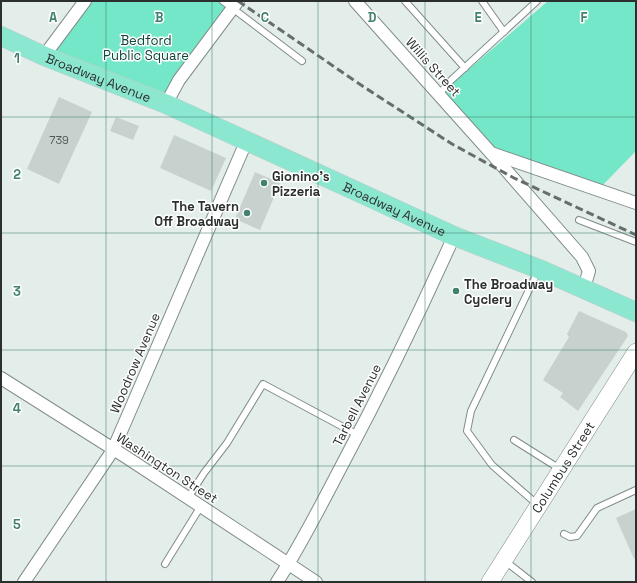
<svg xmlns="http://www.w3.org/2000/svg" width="637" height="583" font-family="'Space Grotesk',sans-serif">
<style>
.green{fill:#74e7c8}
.building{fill:#c7d2cf}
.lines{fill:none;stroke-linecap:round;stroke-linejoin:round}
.lane-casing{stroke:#828c89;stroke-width:8}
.street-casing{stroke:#828c89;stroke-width:14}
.secondary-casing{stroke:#828c89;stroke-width:18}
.primary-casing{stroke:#c8c9c9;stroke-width:20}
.lane{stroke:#fff;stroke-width:6}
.street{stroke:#fff;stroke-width:12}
.secondary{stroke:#fff;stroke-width:17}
.primary{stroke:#8ce7d1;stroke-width:19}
.rail{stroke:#666d6b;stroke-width:3;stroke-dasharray:8 4;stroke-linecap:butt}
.grid{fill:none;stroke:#428170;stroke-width:1;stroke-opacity:0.55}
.poi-dot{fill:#428170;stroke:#fff;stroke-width:1.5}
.labels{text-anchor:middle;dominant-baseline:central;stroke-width:3;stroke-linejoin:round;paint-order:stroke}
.number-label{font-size:11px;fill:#525856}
.park-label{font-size:13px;fill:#104438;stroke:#fff}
.street-label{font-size:13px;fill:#2b2f2e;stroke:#fff}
.poi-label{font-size:13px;font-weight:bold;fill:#2b2f2e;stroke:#fff;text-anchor:start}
.grid-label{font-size:13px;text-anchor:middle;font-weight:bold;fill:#428170;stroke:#fff;stroke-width:3;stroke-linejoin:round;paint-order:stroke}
</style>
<rect width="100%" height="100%" fill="#e3eeea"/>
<g class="green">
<polygon points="85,1 223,1 232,7 166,104 44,56"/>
<polygon points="548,1 636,1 636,151 598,190 491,153 439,95"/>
</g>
<g class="building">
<polygon points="59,97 92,112 59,184 27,169"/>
<polygon points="116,117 139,126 133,140 110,131"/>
<polygon points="174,135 226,158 211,191 160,168"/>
<polygon points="255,172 280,183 260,230 235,219"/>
<polygon points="579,311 626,332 628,336 578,411 560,397 563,393 543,380 569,337 567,334"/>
<polygon points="636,509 636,558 634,559 616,518"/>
</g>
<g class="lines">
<defs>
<g id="lane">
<polyline points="223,1 302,61"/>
<polyline points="405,1 465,68"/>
<polyline points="482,1 504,32"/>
<polyline points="439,95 447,84 537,1"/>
<polyline points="579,220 636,242"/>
<polyline points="514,440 560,469"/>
<polyline points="188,498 204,473 227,443 263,384 358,435"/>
<polyline points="538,505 492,465 467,431 471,411 538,271"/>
<polyline points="564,534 570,537 577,536 597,508 636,490"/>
<polyline points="505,561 532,582"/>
<polyline points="165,564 201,506"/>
</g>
<g id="street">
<polyline points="355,1 491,153 636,203"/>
<polyline points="44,56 85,1"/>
<polyline points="166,104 179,80 238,1"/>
<polyline points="492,154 582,257 589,271 584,288"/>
<polyline points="1,378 126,457 316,582"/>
<polyline points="24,582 113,450 246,142"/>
<path d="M277,582C301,545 321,505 342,465C382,390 419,314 454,236"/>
</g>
<g id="secondary">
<path id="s1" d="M490,582L636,352"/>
</g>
<g id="primary">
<path id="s2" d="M1,36L44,56L166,104L454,236L539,269L636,312"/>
</g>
</defs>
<use href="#lane" class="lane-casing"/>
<use href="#street" class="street-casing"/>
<use href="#secondary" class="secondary-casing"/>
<use href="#primary" class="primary-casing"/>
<use href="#lane" class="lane"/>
<use href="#street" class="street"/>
<use href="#secondary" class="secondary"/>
<use href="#primary" class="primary"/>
<polyline class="rail" points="238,1 364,87 452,144 514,178 636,235"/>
</g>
<path class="grid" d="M106,1V582M212,1V582M318,1V582M425,1V582M531,1V582M1,117H636M1,233H636M1,350H636M1,466H636"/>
<g class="poi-dot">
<circle cx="264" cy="183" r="4"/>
<circle cx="247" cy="213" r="4"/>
<circle cx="456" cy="291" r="4"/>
</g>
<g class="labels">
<g class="number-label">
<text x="59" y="140">739</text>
</g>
<g class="park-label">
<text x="146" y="40">Bedford<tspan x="146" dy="15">Public Square</tspan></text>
</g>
<g class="street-label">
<text transform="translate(433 67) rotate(48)">Willis Street</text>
<text stroke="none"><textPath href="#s2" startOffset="106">Broadway Avenue</textPath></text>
<text stroke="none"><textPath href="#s2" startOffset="430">Broadway Avenue</textPath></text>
<text transform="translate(135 363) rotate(-67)">Woodrow Avenue</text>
<text transform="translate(357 405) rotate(-63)">Tarbell Avenue</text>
<text stroke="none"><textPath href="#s1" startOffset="136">Columbus Street</textPath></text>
<text transform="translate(167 468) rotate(33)">Washington Street</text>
</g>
<g class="poi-label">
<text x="272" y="176">Gionino's<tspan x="272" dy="15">Pizzeria</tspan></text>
<text x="239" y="206" text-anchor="end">The Tavern<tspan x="239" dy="15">Off Broadway</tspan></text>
<text x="464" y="284">The Broadway<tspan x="464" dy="15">Cyclery</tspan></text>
</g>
</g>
<g class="grid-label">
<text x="53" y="22">A</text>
<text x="159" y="22">B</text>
<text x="265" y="22">C</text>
<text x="372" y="22">D</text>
<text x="478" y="22">E</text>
<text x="584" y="22">F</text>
<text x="17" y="63">1</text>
<text x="17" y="179">2</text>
<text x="17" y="296">3</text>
<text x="17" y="413">4</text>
<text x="17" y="529">5</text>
</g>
<rect width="637" height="583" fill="none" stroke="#2b2f2e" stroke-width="4"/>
</svg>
